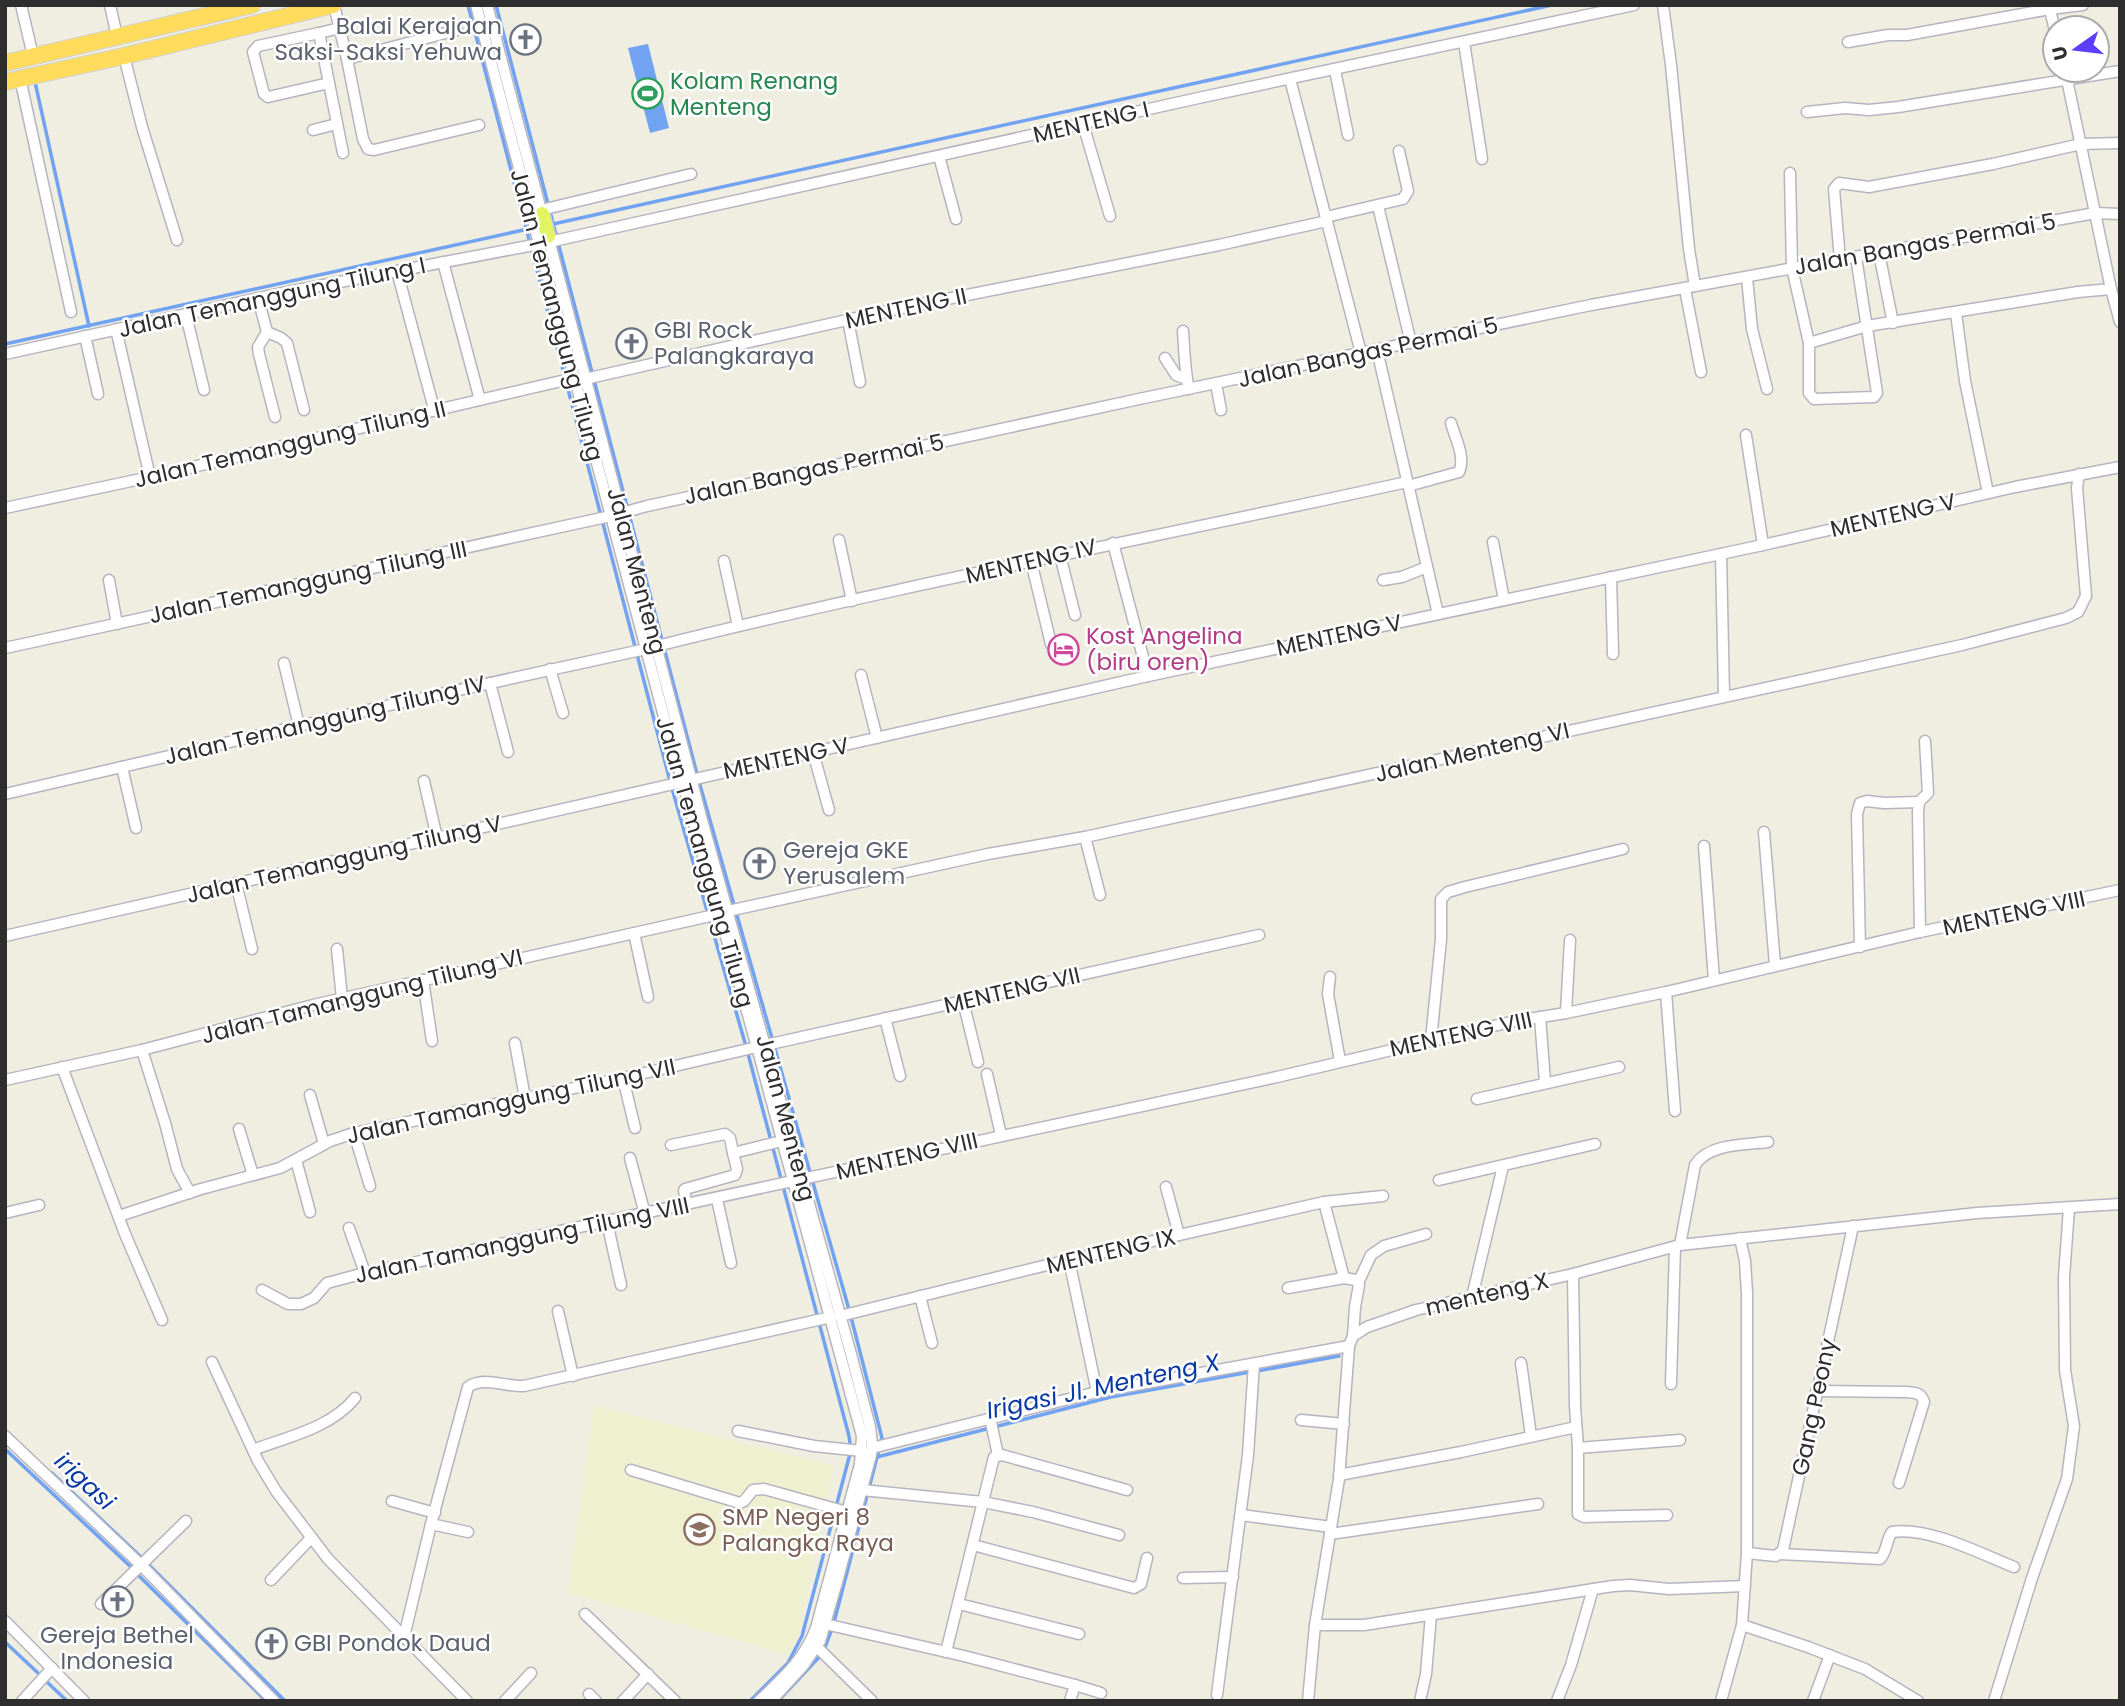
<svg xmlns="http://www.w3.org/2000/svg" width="2125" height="1706" font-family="Poppins,sans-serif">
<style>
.education{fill:#eff0d0}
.water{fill:#72a3f2}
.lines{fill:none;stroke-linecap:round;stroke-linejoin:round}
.stream{stroke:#72a3f2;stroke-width:3.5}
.minor-casing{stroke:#b6b4c1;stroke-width:13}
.major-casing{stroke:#d1d1d1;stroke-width:17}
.highway-casing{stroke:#d1d1d1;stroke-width:18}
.minor{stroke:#fff;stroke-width:10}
.major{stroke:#e2f460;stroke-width:14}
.highway{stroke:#ffdc5b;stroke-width:16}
.labels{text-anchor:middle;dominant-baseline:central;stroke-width:5;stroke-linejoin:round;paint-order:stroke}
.worship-label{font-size:23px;fill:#5b616d;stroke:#fff;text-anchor:start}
.leisure-label{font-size:23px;fill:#27864d;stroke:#fff;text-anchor:start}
.street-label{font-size:23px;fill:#2e2e2e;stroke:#fff}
.hotel-label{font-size:23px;fill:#b23c85;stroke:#fff;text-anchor:start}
.education-label{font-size:23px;fill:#785e54;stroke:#fff;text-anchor:start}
.water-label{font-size:24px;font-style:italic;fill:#0b39a4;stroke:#fff}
</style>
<rect width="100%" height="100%" fill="#efeee0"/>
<polygon class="education" points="594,1406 834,1466 798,1637 790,1655 568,1593"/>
<polygon class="water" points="648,44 669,128 650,133 628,48"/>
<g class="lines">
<g class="stream">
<polyline points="468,5 671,785 747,1050 849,1436 851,1450 802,1636 788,1663 750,1701"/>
<polyline points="496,5 698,778 850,1313 882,1438 833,1626 823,1653 778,1701"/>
<polyline points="35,82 89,326"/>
<polyline points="553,224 1552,5"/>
<polyline points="5,344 528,229"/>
<polyline points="1257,1371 1339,1356"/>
<polyline points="5,1449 132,1568"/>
<polyline points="877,1457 1111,1397 1250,1372"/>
<polyline points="52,1473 142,1558"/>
<polyline points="146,1562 285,1701"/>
<polyline points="135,1572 266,1701"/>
<polyline points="5,1642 38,1673"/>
<polyline points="47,1682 67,1701"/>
</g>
<defs>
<g id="minor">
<polyline points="21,5 33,56"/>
<polyline points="110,5 117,36"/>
<polyline points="334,5 347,59 363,139 368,149 374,150 479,125"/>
<path d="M476,5L663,713L757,1047L862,1436L860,1464L816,1628C805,1659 782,1679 759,1701"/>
<polyline points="487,5 542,214"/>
<polyline points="1663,5 1671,65 1689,249 1695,286"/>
<polyline points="2049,5 2055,31"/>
<polyline points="340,28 319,33 343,153"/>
<polyline points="319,33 258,46 253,52 264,94 268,97 329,83"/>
<polyline points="1464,42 1482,159"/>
<polyline points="1848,42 1888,35 1907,35 2050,9 2083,5"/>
<polyline points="124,56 142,127 177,240"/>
<polyline points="347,59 457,30"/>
<polyline points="1335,70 1348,135"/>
<polyline points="20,78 71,312"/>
<polyline points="1290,79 1361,353"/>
<polyline points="1807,112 1845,108 1869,110 1898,107 2120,71"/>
<polyline points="1083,124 1110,216"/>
<polyline points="313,130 337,124"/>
<polyline points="939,156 956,219"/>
<polyline points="1790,173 1792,268 1809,343 1809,393 1814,399 1874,397 1877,393 1856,257"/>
<polyline points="1378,206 1411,343"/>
<polyline points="541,210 691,174"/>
<polyline points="1326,217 1403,199 1408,191 1399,151"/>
<polyline points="548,236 702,820 851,1354 870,1427 872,1443 871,1455 837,1582 820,1641 803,1666 771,1701"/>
<polyline points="549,242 1203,97 1634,5"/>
<polyline points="1879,253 1893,323"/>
<polyline points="1840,260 1834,189 1839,183 1869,187 1993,164 2081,144 2120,143"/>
<polyline points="443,262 480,400"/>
<polyline points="397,271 434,409"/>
<polyline points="1747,278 1752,329 1767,389"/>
<polyline points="1685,289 1701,372"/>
<polyline points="2111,289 2120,322"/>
<polyline points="258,298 267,332"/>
<polyline points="1956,313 1965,381 1988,493"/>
<polyline points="186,315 204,390"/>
<polyline points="848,320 860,382"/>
<polyline points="116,329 150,477"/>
<path d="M1183,331C1184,347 1185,374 1189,389"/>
<polyline points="85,336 98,394"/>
<polyline points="1809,343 1867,326 2078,292 2111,289 2065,70"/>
<polyline points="1377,350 1438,614"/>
<polyline points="5,354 282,293 539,244"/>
<polyline points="1165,358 1176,375 1186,379"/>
<polyline points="585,379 887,311 1219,245 1327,221"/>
<polyline points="1216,384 1221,410"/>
<polyline points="275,417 259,354 258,347 267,332 281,338 287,343 304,410"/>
<polyline points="1746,435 1763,545"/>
<path d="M1408,486L1459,472C1466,457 1455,438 1451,423"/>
<polyline points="5,508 150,477 574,378"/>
<polyline points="839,540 852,601"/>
<polyline points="1493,542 1504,600"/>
<polyline points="1113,543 1148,676"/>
<polyline points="1721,554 1724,696"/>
<polyline points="1060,555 1075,615"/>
<polyline points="724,561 738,626"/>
<polyline points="1031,561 1051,644"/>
<polyline points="1611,577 1613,654"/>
<polyline points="109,580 117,624"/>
<polyline points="1383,580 1402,577 1427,567"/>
<path d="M657,646C905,584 1157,537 1407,482"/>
<polyline points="5,648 611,516 647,506 1139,399 1591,305 2095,213 2120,214"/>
<polyline points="284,663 299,726"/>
<polyline points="550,669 563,713"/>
<polyline points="861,675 877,738"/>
<polyline points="490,683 508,752"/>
<polyline points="813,752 829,810"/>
<polyline points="122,767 136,828"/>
<polyline points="424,781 437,838"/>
<polyline points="5,794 381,707 646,649"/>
<polyline points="1764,832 1775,965"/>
<polyline points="1085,837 1100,895"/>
<polyline points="1704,846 1714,980"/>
<polyline points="236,883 252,949"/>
<polyline points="728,911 988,854 1085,837 1962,645 2066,618 2078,612 2086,596 2077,488 2079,474"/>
<polyline points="1920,932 1918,812 1919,802 1928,793 1925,741"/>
<polyline points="634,933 648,997"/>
<polyline points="5,936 1148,676 1763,545 2015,487 2120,467"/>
<polyline points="1860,947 1857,814 1860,803 1867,801 1884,803 1919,802"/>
<polyline points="337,949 342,999"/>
<polyline points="1330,977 1328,994 1340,1061"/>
<polyline points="423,980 432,1041"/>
<polyline points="1666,992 1675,1111"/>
<polyline points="963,1001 978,1062"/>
<polyline points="1566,1013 1570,940"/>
<polyline points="1540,1017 1545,1082"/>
<polyline points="885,1018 900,1076"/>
<polyline points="1431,1040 1441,939 1441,899 1448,892 1465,887 1623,849"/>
<polyline points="515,1043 525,1098"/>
<polyline points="766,1045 1259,935"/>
<polyline points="142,1050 165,1123 177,1169 190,1193"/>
<polyline points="62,1067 125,1234 162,1320"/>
<polyline points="987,1074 1001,1135"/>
<polyline points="623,1078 635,1128"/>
<polyline points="5,1080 142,1050 313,1005 719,914"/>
<polyline points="310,1095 324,1144"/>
<polyline points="1477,1099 1619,1067"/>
<polyline points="239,1129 253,1175"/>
<polyline points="354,1133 370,1186"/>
<polyline points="671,1145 725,1134 730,1138 733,1153"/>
<polyline points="630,1158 645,1214"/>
<polyline points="296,1160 310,1212"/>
<polyline points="1439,1180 1595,1144"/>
<polyline points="1166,1187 1179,1235"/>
<polyline points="717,1199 731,1263"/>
<polyline points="1324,1202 1344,1278"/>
<polyline points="687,1205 684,1191 685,1189 735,1175 737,1169 733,1153 782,1141"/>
<polyline points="5,1213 39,1205"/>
<polyline points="119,1216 201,1189 280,1168 330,1141 354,1133 623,1078 757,1047"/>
<polyline points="607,1222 621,1285"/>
<polyline points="349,1228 365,1273"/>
<polyline points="1740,1238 1745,1261 1747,1293 1747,1553 1742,1625 1808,1647 1865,1669 1918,1701"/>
<path d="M1680,1245L1695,1165C1709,1143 1745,1145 1768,1142"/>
<polyline points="1069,1260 1097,1392"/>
<polyline points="1573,1274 1575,1406 1578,1448 1578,1514 1584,1517 1667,1515"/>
<polyline points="1358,1283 1371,1255 1384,1246 1426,1234"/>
<polyline points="1288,1288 1344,1278 1356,1280 1359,1285 1355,1307 1353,1336"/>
<polyline points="262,1290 288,1304 301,1304 314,1298 327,1283 365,1273 1277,1077 1515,1021 1566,1013 1666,992 1920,932 2120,890"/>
<polyline points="920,1296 932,1343"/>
<polyline points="1472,1297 1503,1166"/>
<polyline points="558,1311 573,1376"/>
<polyline points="840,1316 1043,1266 1324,1202 1383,1196"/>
<polyline points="212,1362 258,1461 276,1491 328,1559 467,1701"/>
<polyline points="1521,1363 1531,1436"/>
<polyline points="1671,1384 1675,1247"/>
<path d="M1816,1391L1906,1392C1915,1393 1921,1392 1924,1402L1899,1483"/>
<polyline points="990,1418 998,1455"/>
<polyline points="1301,1420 1344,1424"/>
<polyline points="738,1431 814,1446 862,1451"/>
<polyline points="5,1436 141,1565 274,1701"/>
<polyline points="872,1448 1097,1392 1349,1346 1353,1336 1367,1327 1416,1310 1573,1274 1680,1245 1977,1213 2120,1204"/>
<polyline points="1578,1448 1680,1440"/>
<path d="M253,1450C287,1437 331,1428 355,1398"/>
<polyline points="631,1470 740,1503 744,1501 753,1490 764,1489 847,1512"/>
<polyline points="1339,1475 1461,1452 1576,1427"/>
<polyline points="862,1490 983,1502 1033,1512 1119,1535"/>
<polyline points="392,1501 435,1513"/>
<polyline points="1241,1515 1331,1527"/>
<polyline points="431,1524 468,1532"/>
<polyline points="1330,1534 1538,1504"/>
<polyline points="973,1545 1134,1588 1141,1584 1147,1558"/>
<polyline points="1747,1553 1776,1556 1783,1550 1853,1226"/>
<path d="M1780,1554L1880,1559C1887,1552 1886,1540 1892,1532C1928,1526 1981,1554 2014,1567"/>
<polyline points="1183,1578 1233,1577"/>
<polyline points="271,1580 311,1538"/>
<polyline points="101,1604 186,1521"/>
<polyline points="959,1604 1079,1634"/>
<polyline points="585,1614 675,1701"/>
<polyline points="5,1621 84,1701"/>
<polyline points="825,1624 964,1656 1075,1685 1070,1701"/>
<polyline points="1315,1625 1364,1625 1613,1586 1630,1585 1669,1589 1745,1586"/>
<path d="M404,1637L431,1524L468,1387C484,1376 505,1387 524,1386L831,1317"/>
<polyline points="817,1647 872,1701"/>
<polyline points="946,1652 994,1457 1002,1455 1127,1490"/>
<polyline points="1075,1685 1101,1693"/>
<polyline points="589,1694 596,1701"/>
<polyline points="1217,1695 1248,1455 1254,1364"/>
<polyline points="22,1701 52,1668"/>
<polyline points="505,1701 531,1673"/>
<polyline points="623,1701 648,1674"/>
<polyline points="1308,1701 1315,1625 1339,1479 1349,1346"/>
<polyline points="1420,1701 1426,1674 1431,1615"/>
<polyline points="1557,1701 1571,1665 1593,1589"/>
<polyline points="1721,1701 1742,1625"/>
<polyline points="1813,1701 1830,1655"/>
<polyline points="1994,1701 2032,1578 2067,1479 2074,1426 2065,1370 2064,1277 2069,1208"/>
</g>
<polyline id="major" points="542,214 548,236"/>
<g id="highway">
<polyline points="5,63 252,5"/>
<polyline points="5,82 124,56 333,5"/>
</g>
</defs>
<use href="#minor" class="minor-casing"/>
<use href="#major" class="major-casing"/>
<use href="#highway" class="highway-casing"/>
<use href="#minor" class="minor"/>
<use href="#major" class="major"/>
<use href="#highway" class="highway"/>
</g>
<defs>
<symbol id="church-ring" viewBox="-11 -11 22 22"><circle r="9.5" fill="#fff" stroke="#6b7280" stroke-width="1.5"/><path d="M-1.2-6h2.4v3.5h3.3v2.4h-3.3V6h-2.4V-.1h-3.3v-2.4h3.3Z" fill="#6b7280"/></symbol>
<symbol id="stadium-ring" viewBox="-11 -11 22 22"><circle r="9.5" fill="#fff" stroke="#2e9e5b" stroke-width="1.5"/><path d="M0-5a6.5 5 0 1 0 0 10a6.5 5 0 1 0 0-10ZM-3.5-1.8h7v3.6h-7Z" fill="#2e9e5b"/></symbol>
<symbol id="hotel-ring" viewBox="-11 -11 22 22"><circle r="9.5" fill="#fff" stroke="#d1479c" stroke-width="1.5"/><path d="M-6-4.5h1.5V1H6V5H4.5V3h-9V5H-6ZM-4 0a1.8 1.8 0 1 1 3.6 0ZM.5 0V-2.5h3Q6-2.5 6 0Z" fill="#d1479c"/></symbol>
<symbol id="school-ring" viewBox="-11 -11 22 22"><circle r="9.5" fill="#fff" stroke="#8d6e63" stroke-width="1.5"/><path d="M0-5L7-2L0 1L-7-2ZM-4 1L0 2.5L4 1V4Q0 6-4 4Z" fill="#8d6e63"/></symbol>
</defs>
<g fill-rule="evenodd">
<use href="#church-ring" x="508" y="22" width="35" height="35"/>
<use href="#stadium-ring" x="630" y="76" width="35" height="35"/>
<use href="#church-ring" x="614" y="326" width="35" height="35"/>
<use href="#hotel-ring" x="1046" y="632" width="35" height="35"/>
<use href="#church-ring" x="742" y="846" width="35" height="35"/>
<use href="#school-ring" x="682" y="1512" width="35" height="35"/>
<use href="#church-ring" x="100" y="1584" width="35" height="35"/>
<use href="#church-ring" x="254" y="1626" width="35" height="35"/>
</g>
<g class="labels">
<g class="worship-label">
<text x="502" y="26" text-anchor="end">Balai Kerajaan<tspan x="502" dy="26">Saksi-Saksi Yehuwa</tspan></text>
<text x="654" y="330">GBI Rock<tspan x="654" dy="26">Palangkaraya</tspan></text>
<text x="783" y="850">Gereja GKE<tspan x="783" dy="26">Yerusalem</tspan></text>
<text x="117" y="1635" text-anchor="middle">Gereja Bethel<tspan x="117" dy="26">Indonesia</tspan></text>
<text x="294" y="1643">GBI Pondok Daud</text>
</g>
<g class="leisure-label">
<text x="670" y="81">Kolam Renang<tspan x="670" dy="26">Menteng</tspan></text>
</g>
<g class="street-label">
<text transform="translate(1091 122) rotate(-13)">MENTENG I</text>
<text transform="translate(1925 244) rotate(-10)">Jalan Bangas Permai 5</text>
<text transform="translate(272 297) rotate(-12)">Jalan Temanggung Tilung I</text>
<text transform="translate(906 308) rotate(-12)">MENTENG II</text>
<text transform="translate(557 315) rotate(75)">Jalan Temanggung Tilung</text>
<text transform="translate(1368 352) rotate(-12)">Jalan Bangas Permai 5</text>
<text transform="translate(290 444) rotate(-13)">Jalan Temanggung Tilung II</text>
<text transform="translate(814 469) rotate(-12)">Jalan Bangas Permai 5</text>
<text transform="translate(1893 515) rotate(-13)">MENTENG V</text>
<text transform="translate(1031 561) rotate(-13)">MENTENG IV</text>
<text transform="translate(637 571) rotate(75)">Jalan Menteng</text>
<text transform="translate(308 582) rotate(-12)">Jalan Temanggung Tilung III</text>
<text transform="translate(1339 635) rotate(-12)">MENTENG V</text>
<text transform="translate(325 720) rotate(-13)">Jalan Temanggung Tilung IV</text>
<text transform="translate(1472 752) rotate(-13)">Jalan Menteng VI</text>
<text transform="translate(786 758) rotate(-12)">MENTENG V</text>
<text transform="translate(344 859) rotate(-13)">Jalan Temanggung Tilung V</text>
<text transform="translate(705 862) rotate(74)">Jalan Temanggung Tilung</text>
<text transform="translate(2014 913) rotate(-12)">MENTENG VIII</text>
<text transform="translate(1012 990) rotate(-13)">MENTENG VII</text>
<text transform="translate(362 996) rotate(-14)">Jalan Tamanggung Tilung VI</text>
<text transform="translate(1461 1034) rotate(-12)">MENTENG VIII</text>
<text transform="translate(511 1101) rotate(-12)">Jalan Tamanggung Tilung VII</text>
<text transform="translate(786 1118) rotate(75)">Jalan Menteng</text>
<text transform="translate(907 1156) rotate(-13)">MENTENG VIII</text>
<text transform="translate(522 1240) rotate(-12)">Jalan Tamanggung Tilung VIII</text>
<text transform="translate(1111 1251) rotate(-13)">MENTENG IX</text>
<text transform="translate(1487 1294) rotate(-13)">menteng X</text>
<text transform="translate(1814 1407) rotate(-78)">Gang Peony</text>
</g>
<g class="hotel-label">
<text x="1086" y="636">Kost Angelina<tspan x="1086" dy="26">(biru oren)</tspan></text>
</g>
<g class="education-label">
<text x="722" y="1517">SMP Negeri 8<tspan x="722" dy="26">Palangka Raya</tspan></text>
</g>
<g class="water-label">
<text transform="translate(1103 1386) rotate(-12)">Irigasi Jl. Menteng X</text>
<text transform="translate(85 1481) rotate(43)">irigasi</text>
</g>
</g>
<rect width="2125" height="1706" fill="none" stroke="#2e2e2e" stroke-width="14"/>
<g transform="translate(2076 49) rotate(256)"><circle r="33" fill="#ffffff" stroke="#ababab" stroke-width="2"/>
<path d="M0-5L12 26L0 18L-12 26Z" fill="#5e3efe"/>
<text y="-10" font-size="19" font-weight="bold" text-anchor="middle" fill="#2e2e2e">U</text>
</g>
</svg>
